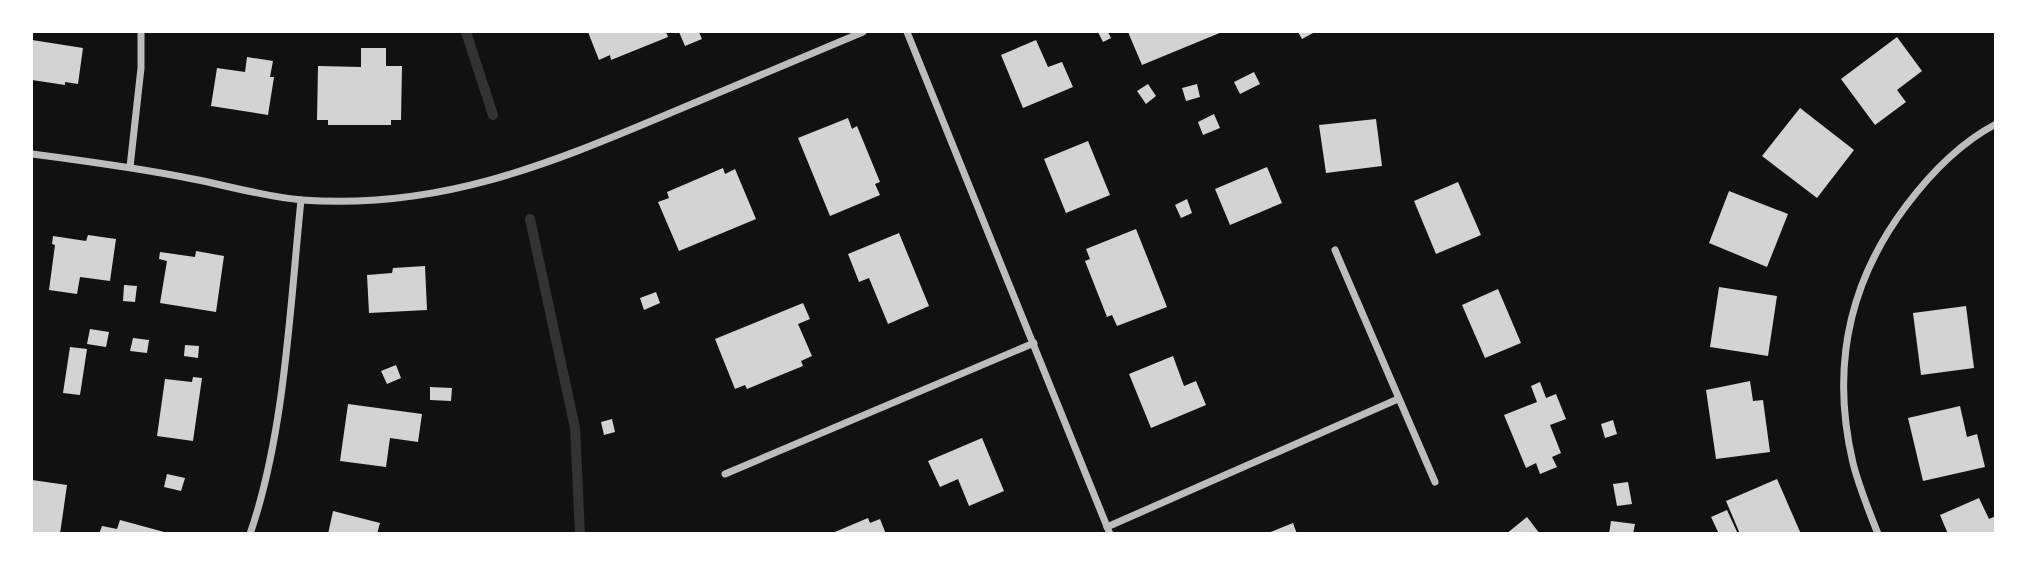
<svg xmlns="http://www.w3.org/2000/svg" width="2027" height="565" font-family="'Open Sans',sans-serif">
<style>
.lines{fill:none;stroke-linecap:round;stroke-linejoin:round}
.stream{stroke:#333;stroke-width:10}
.building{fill:#d3d3d3}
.minor{stroke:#bcbcbc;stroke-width:7}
</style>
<rect width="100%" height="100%" fill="#111"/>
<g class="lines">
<g class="stream">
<polyline points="466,32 493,115"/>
<polyline points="530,219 575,428 580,534"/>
</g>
</g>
<g class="building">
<polygon points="588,32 666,32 668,37 611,60 610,55 599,60"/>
<polygon points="679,32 699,32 702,39 685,46"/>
<polygon points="1098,32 1108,32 1111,38 1103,42"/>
<polygon points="1128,32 1222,32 1142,65"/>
<polygon points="1298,32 1312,32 1313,33 1302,39"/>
<polygon points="1897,37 1922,71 1897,90 1906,102 1875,125 1841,79"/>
<polygon points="32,40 83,48 78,84 65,82 65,85 32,80"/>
<polygon points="1036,40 1048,67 1062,62 1073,87 1023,108 1001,55"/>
<polygon points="361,48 386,48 386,66 402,66 401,120 391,120 391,125 328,125 328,120 317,120 318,66 361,67"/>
<polygon points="247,57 273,61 270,77 274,77 268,115 211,106 217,68 245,72"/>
<polygon points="1254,72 1260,84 1240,94 1234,82"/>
<polygon points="1148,84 1156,96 1146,104 1137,91"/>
<polygon points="1197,84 1200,97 1186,101 1182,88"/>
<polygon points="1800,108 1854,150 1817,198 1762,156"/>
<polygon points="1214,114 1220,128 1203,135 1198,122"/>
<polygon points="848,118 852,129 857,126 880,182 875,184 880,195 830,216 798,138"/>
<polygon points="1376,119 1382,166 1326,173 1319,125"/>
<polygon points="1088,141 1110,195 1066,213 1044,159"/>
<polygon points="1267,167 1282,203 1230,225 1215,189"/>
<polygon points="723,168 725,174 735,169 756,219 679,251 658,202 669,198 667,192"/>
<polygon points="1458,182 1481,235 1436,254 1414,201"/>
<polygon points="1729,191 1788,214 1767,267 1709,243"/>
<polygon points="1187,199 1192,213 1181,218 1175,205"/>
<polygon points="1136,229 1167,307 1117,326 1112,315 1107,317 1085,261 1090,259 1086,249"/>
<polygon points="899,233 929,306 888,324 869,278 859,282 848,254"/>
<polygon points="88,235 116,239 110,281 80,277 77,294 49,290 55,245 52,244 53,236 86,241"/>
<polygon points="196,251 224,256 216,312 160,303 167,261 159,259 160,252 195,257"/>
<polygon points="425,266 427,310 369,313 367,275 392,273 393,268"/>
<polygon points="124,285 137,286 135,302 123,301"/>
<polygon points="1719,287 1777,296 1768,356 1710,347"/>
<polygon points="1498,289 1521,343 1485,358 1462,305"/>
<polygon points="656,292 660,303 644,310 640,298"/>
<polygon points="803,303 810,319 798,324 812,356 801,361 803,366 747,389 745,385 735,389 715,339"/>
<polygon points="1966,306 1974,368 1921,375 1913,313"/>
<polygon points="90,329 109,332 106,347 87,344"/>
<polygon points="133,338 149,340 147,353 130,351"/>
<polygon points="185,345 199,346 198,358 184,356"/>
<polygon points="70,347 87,349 80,395 63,393"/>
<polygon points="1173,356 1184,386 1196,381 1206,405 1151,428 1129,374"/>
<polygon points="396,365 401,378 387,384 381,371"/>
<polygon points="193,377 202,378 193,441 157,436 165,379 192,382"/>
<polygon points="1750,381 1753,401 1763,400 1770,452 1716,459 1706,390"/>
<polygon points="1540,382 1546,398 1556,394 1566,419 1550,425 1561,453 1552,457 1557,467 1540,474 1536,463 1526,468 1504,415 1537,402 1531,386"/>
<polygon points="430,387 452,388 451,401 430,400"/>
<polygon points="348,404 422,414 418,442 390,438 386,467 340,461"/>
<polygon points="1960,406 1967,437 1977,434 1985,467 1923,481 1908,418"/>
<polygon points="612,419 615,432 604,435 601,422"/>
<polygon points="1613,420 1617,434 1605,438 1601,424"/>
<polygon points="982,438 1004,491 969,506 958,479 940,487 928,461"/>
<polygon points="167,474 185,478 181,491 164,487"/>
<polygon points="1777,479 1801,534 1740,534 1726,501"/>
<polygon points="32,480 67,485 60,534 32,534"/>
<polygon points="1628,482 1632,504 1617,506 1613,484"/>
<polygon points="1979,498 1989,519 1996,516 1996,534 1948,534 1940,515"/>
<polygon points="1727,510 1738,534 1719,534 1711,517"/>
<polygon points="333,511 380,523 377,534 328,534"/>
<polygon points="1527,517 1540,534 1506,534"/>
<polygon points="868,518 870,523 880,519 886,534 830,534"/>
<polygon points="120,520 168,533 168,534 99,534 102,526 117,529"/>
<polygon points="1611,521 1635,524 1633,534 1609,534"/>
<polygon points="1293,523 1297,534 1268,534 1268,533"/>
</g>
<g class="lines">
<g class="minor">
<polyline points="907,32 1110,534"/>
<path d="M32,154C86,161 139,168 193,179C229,186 266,197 302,200C438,210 547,165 668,114C733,86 798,59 863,32"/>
<polyline points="130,167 141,68 141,32"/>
<polyline points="1335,250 1435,482"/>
<polyline points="725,474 1034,343"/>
<polyline points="1107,527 1398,399"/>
<path d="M250,534C285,433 290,306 301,200"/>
<path d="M1878,534C1869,511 1859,487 1853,463C1831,370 1848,283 1906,206C1930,174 1960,143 1996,124"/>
</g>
</g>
<rect width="2027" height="565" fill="none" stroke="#ffffff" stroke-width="66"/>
</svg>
